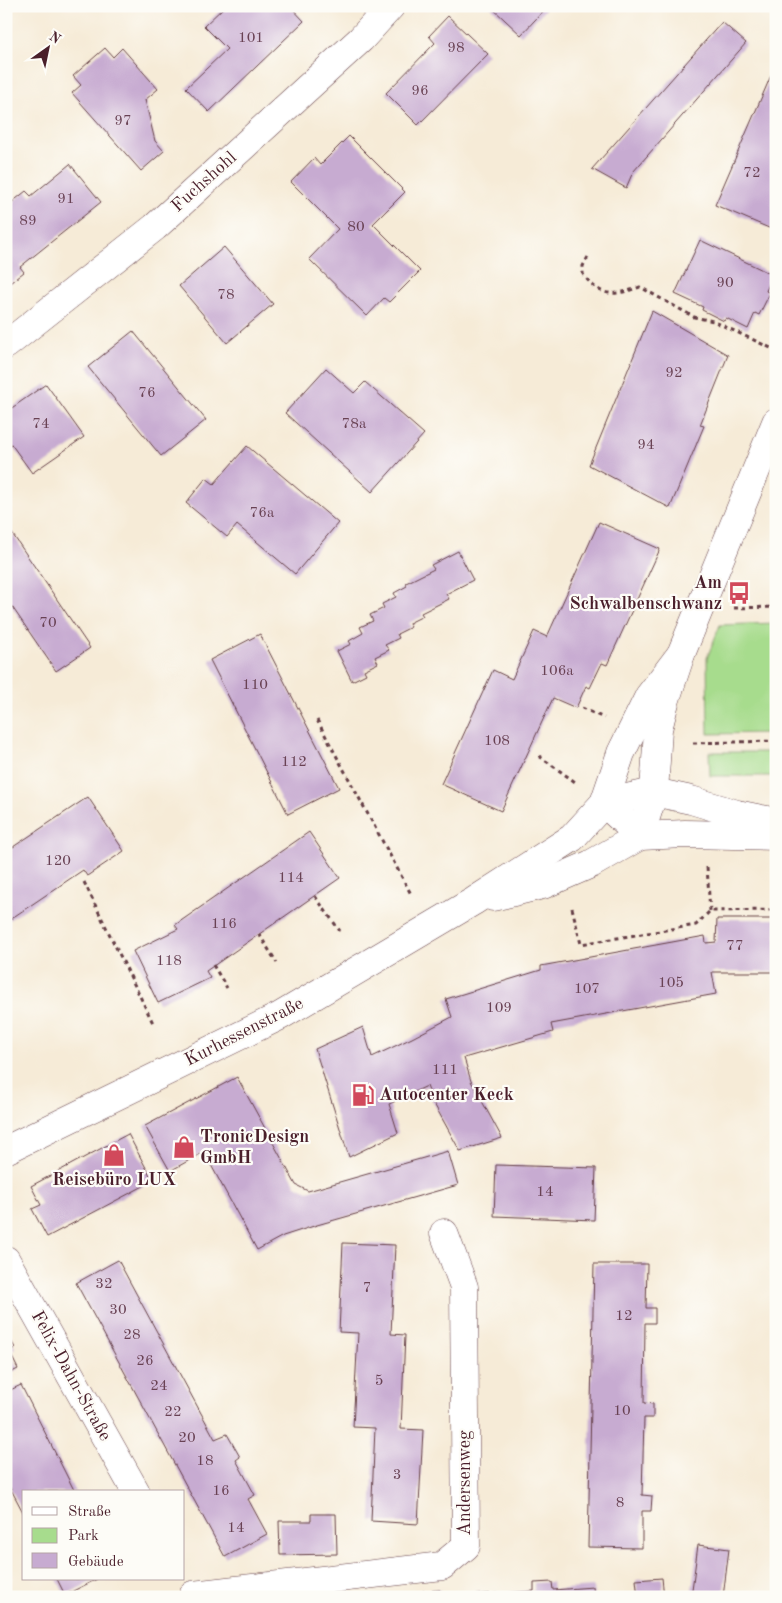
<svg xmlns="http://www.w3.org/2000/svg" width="782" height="1603" font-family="'Old Standard TT',serif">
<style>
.green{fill:#a7dc8d;stroke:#787e5c}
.building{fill:#c7abd1}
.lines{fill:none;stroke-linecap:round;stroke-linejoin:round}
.street-casing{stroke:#643e45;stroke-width:29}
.path{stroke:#643e45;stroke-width:3;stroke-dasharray:4 4;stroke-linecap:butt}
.street{stroke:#fff;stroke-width:28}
.labels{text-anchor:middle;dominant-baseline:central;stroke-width:4.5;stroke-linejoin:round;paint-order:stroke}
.number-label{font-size:15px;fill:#694254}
.street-label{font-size:18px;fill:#4a1f2b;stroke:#fdfcf7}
.poi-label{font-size:18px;font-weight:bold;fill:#4a1f2b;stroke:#fdfcf7;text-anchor:start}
</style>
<rect width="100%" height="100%" fill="#fdfcf7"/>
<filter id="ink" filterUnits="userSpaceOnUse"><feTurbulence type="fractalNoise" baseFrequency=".02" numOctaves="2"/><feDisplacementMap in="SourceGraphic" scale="10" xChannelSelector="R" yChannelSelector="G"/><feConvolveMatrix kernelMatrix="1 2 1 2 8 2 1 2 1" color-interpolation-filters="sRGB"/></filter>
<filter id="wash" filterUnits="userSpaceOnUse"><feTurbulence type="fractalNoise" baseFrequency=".0096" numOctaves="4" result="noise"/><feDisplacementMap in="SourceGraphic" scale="20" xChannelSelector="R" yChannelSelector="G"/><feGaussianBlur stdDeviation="1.12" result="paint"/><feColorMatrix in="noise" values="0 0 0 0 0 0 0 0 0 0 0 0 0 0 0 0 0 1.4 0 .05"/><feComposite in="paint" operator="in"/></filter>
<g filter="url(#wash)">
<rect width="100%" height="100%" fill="#f6ebd7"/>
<g class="green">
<polygon points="776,623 776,733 708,734 707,658 720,625"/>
<polygon points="709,752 776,752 776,776 710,776"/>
</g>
<g id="blocks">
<g class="building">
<polygon points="225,6 290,6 304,21 209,112 186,88 227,49 204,26"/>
<polygon points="490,6 548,6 521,35"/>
<polygon points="448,16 488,54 418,125 386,93 435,43 429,36"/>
<polygon points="722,22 746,43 633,172 626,188 592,169"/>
<polygon points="105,48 113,57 122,48 158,89 145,100 155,141 164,151 141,171 72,93 81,85 73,76"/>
<polygon points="776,64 776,231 715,205"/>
<polygon points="349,136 405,192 373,224 420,271 389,302 384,298 367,316 309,259 338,229 291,182 314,158 320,165"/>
<polygon points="70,164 101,202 20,267 24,272 6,286 6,207 26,191 31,196"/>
<polygon points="700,240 773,275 766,291 770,293 759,315 755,313 748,329 726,318 724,321 702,310 703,307 675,294"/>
<polygon points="224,247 273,304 227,343 179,286"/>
<polygon points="652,311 728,355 700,425 704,426 670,508 589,465"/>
<polygon points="133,331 206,420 161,456 88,367"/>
<polygon points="326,368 354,393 365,382 424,434 372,492 285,413"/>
<polygon points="46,384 84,437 32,473 6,437 6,412"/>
<polygon points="247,446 338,523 295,574 237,525 227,537 186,503 206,478 214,484"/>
<polygon points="599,522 660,549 607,665 602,663 590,688 586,686 576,708 553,698 501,811 441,784 493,670 512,679 534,631 547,637"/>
<polygon points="9,529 90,648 56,671 6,598 6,531"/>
<polygon points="458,551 473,580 446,594 449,599 421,613 423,616 409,623 411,627 397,634 399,638 385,645 389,650 375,657 378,663 364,670 366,674 352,681 337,651 351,644 349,641 363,633 360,627 373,621 370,615 384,608 382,604 396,597 394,593 407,586 406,583 434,569 431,565"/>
<polygon points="260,634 339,788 288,814 210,660"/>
<polygon points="88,797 124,851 87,876 83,870 6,922 6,847 8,846 10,849"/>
<polygon points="309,832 340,878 206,971 210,978 158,1003 133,951 178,929 175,925"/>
<polygon points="717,919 776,919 776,972 712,972 716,994 551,1024 553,1032 464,1058 471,1081 502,1138 460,1151 433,1102 427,1086 389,1104 398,1133 349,1157 315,1049 363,1027 372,1057 412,1038 452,1017 446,999 541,970 541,966 705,936 706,943 716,942"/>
<polygon points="237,1077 296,1185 308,1191 448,1151 458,1185 317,1225 283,1236 257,1250 204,1152 170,1171 145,1126"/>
<polygon points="128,1134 153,1181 47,1237 32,1209 41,1205 31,1186"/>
<polygon points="496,1165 596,1168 594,1220 494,1216"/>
<polygon points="343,1243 395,1245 391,1334 405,1335 401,1429 423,1430 418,1524 371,1521 375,1428 353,1427 358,1333 339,1332"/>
<polygon points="118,1260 215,1439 227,1434 240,1457 236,1460 255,1495 248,1499 267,1534 225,1557 76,1283"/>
<polygon points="594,1264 647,1264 646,1308 655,1308 655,1323 645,1323 644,1403 653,1404 653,1418 644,1418 642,1495 652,1496 651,1511 642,1511 642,1548 588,1547"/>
<polygon points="6,1331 15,1348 9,1351 18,1369 6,1375"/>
<polygon points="21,1385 75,1492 24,1492 24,1514 6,1480 6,1392"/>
<polygon points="311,1514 336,1514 337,1554 280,1555 279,1521 311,1521"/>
<polygon points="698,1545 729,1549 723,1597 691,1597"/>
<polygon points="662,1578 664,1597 638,1597 636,1580"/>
<polygon points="57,1579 97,1579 65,1595"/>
<polygon points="552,1582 553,1590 593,1587 594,1597 468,1597 468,1595 534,1591 534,1583"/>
<polygon points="440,1590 441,1597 423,1597 423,1591"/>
</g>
</g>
</g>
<g filter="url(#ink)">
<use href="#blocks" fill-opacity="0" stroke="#643e45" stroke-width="1"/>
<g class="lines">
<defs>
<g id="street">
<polyline points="6,345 155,227 361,39 391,6"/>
<polyline points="604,803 640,836 685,834 776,836"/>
<polyline points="604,803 654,792 691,800 737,814 776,822"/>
<polyline points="493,897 543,885 591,864 640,836 654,792 658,729 665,702 681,654 776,422"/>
<polyline points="6,1150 280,1016 474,901 572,838 604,803 621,753 649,696 681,654"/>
<polyline points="6,1260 136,1492"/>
<polyline points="193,1595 442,1566 466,1546 464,1287 444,1233"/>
</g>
</defs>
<use href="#street" class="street-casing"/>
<g class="path">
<path d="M588,257L583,266V274C600,298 614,296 640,287L694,317L713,321L775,350"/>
<polyline points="734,608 776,607"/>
<polyline points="582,708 604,718"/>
<polyline points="317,720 411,894"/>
<polyline points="693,743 776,741"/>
<polyline points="539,756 578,784"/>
<polyline points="707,867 710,911"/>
<polyline points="84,882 154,1025"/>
<polyline points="315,896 340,931"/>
<polyline points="572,908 581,944 696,925 710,911 776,910"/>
<polyline points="259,934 277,963"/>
<polyline points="213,965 227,988"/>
</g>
<use href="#street" class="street"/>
</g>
</g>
<defs>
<symbol id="bus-bare" viewBox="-9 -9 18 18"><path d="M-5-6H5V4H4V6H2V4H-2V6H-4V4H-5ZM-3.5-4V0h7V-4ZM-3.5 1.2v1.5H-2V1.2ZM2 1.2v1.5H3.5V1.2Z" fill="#d1495b" stroke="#fdfcf7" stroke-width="2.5" paint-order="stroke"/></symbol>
<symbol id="fuel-bare" viewBox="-9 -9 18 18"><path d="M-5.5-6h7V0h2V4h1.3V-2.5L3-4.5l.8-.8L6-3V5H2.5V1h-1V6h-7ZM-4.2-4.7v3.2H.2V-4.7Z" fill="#d1495b" stroke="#fdfcf7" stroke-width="2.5" paint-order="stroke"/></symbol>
<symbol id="shop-bare" viewBox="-9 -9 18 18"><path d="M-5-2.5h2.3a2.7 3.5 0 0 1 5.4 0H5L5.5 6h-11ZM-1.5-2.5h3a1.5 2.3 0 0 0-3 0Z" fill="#d1495b" stroke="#fdfcf7" stroke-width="2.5" paint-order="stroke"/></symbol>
</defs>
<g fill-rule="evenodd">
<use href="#bus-bare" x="723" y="577" width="32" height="32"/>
<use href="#fuel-bare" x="347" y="1079" width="32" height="32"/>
<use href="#shop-bare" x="168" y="1131" width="32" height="32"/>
<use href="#shop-bare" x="98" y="1139" width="32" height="32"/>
</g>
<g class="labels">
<g class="number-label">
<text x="251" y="38">101</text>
<text x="456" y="48">98</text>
<text x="420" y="91">96</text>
<text x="123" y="121">97</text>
<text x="752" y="173">72</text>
<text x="66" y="199">91</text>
<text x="28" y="221">89</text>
<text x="356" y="227">80</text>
<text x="725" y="283">90</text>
<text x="226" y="295">78</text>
<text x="674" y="373">92</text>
<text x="147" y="393">76</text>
<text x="41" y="424">74</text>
<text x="354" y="424">78a</text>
<text x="646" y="445">94</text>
<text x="262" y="513">76a</text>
<text x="48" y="623">70</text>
<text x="557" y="671">106a</text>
<text x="255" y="685">110</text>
<text x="497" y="741">108</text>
<text x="294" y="762">112</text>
<text x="58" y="861">120</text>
<text x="291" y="878">114</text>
<text x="224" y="924">116</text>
<text x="735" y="946">77</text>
<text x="169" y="961">118</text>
<text x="671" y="983">105</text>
<text x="587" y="989">107</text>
<text x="499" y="1008">109</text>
<text x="445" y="1070">111</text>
<text x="545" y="1192">14</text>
<text x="104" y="1284">32</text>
<text x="367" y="1288">7</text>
<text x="118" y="1310">30</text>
<text x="624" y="1316">12</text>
<text x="132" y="1335">28</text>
<text x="145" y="1361">26</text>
<text x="379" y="1381">5</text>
<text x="159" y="1386">24</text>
<text x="622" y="1411">10</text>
<text x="173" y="1412">22</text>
<text x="187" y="1438">20</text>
<text x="205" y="1461">18</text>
<text x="397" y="1475">3</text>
<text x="221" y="1491">16</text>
<text x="620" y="1503">8</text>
<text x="236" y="1528">14</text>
</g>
<g class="street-label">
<text transform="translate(204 182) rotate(-42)">Fuchshohl</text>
<text transform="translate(244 1032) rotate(-27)">Kurhessenstraße</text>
<text transform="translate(71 1376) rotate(61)">Felix-Dahn-Straße</text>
<text transform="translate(465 1483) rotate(-90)">Andersenweg</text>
</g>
<g class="poi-label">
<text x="722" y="583" text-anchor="end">Am<tspan x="722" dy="21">Schwalbenschwanz</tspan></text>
<text x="379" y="1095">Autocenter Keck</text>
<text x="200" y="1137">TronicDesign<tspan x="200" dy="21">GmbH</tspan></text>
<text x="114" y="1180" text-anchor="middle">Reisebüro LUX</text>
</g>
</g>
<rect width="782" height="1603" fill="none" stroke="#fdfcf7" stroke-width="25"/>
<rect x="22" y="1490" width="162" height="90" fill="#fdfcf7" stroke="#b5a4a5"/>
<rect x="32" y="1507" width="25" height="8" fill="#ffffff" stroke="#b5a4a5"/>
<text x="68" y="1516" font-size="15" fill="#4a1f2b">Straße</text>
<rect x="32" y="1528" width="25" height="15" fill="#a7dc8d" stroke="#b5a4a5"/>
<text x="68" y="1540" font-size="15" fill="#4a1f2b">Park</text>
<rect x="32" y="1553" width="25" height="15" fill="#c7abd1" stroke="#b5a4a5"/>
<text x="68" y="1566" font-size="15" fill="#4a1f2b">Gebäude</text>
<g transform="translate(48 48) rotate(33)" stroke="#fdfcf7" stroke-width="4" paint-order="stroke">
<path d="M0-4L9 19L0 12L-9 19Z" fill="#4a1f2b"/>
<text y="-8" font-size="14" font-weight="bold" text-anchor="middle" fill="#4a1f2b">N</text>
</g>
</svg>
